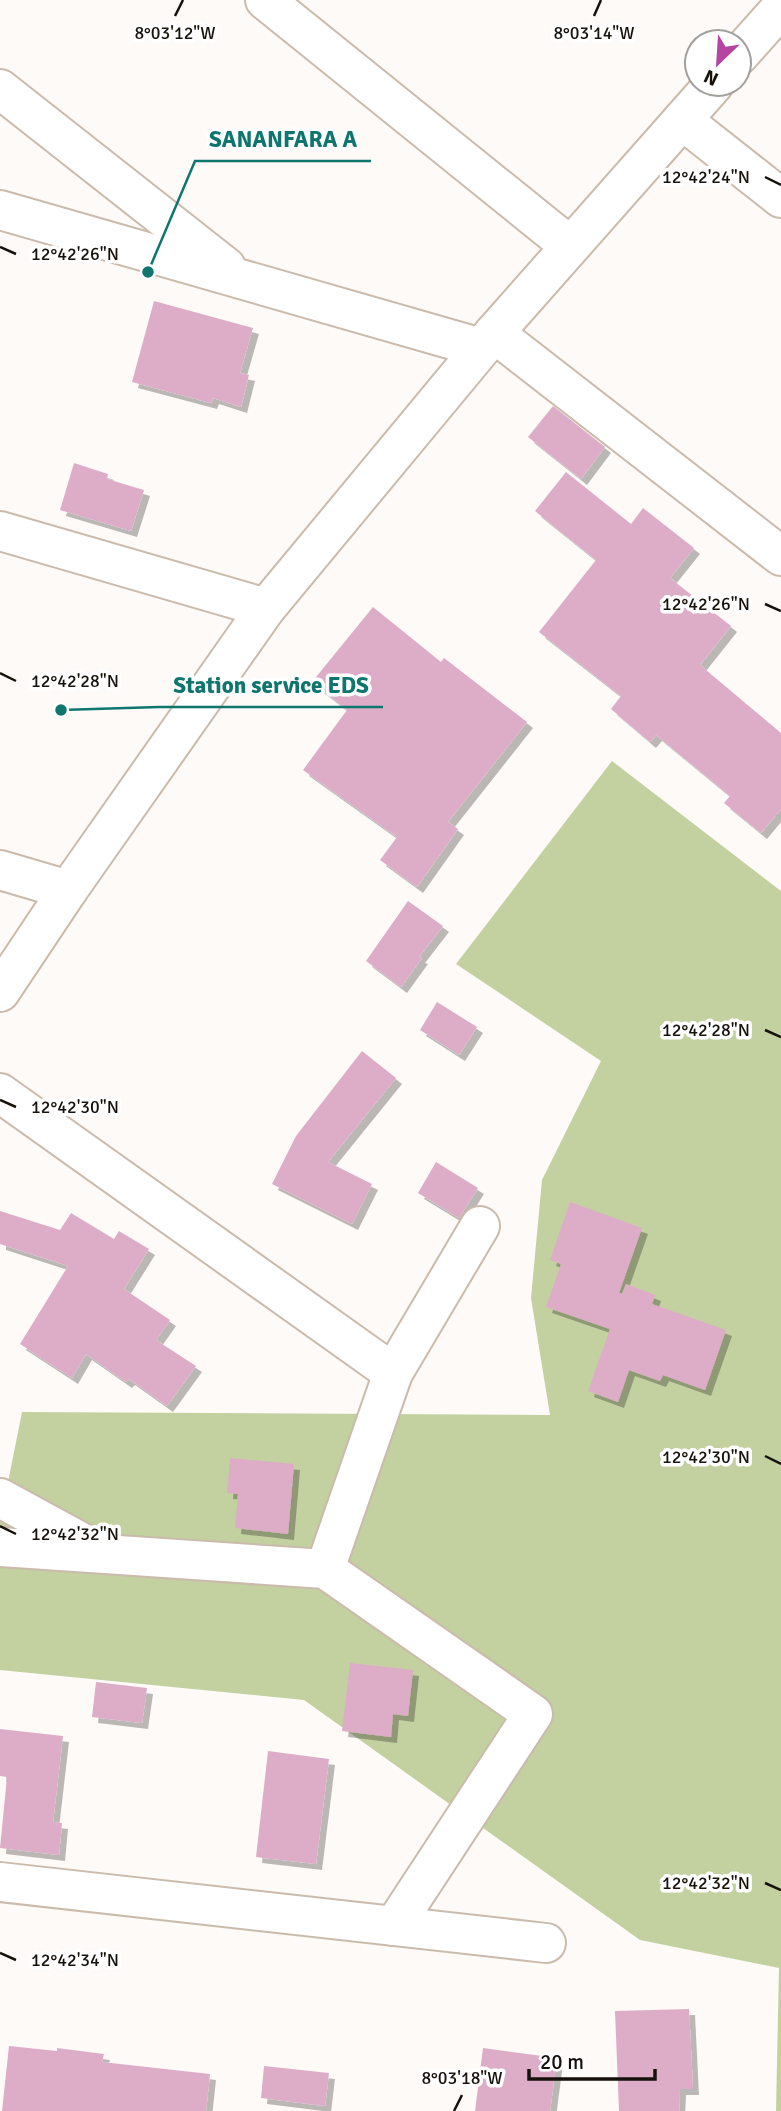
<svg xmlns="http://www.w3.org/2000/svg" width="781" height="2111" font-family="Signika,sans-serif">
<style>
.forest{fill:#c3d0a0}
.building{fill:#ddadc8;filter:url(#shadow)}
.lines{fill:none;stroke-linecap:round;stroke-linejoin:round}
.street-casing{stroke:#cabbac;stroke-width:42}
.secondary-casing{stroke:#cabbac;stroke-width:42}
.street{stroke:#fff;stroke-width:38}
.secondary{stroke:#fff;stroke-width:38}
.ticks{fill:none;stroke:#16110b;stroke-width:2.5}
.ticks-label{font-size:18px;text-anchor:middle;fill:#16110b;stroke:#fff;stroke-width:7;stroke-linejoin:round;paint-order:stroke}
.leader{fill:none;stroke:#0f766e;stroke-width:2.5}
.callout-dot{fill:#0f766e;stroke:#fff;stroke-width:2.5}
.callout-label{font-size:23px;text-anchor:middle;font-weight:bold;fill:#0f766e;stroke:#fff;stroke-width:7;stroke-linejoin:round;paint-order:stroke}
</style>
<defs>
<filter id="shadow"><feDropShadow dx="6" dy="6" stdDeviation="0" flood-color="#0004"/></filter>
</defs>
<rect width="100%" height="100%" fill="#fefaf7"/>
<polygon class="forest" points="612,761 781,891 781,2111 776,2111 779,1968 640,1940 304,1700 0,1670 0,1522 22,1412 550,1415 531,1298 542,1180 601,1061 456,964"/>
<g class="building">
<polygon points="154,301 253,328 240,373 249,375 241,407 213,398 211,403 132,382"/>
<polygon points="553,406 605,447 581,479 528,437"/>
<polygon points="74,463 108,474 107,479 144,490 131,531 60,510"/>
<polygon points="566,472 631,524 643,508 694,548 670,578 731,626 700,665 781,733 781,809 761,833 724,803 730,796 656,735 650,742 611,709 621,696 539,632 596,560 535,511"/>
<polygon points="373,607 441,662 444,658 527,722 448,822 458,829 417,887 380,860 397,837 303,770 347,710 312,682"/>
<polygon points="408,901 443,926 419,957 422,958 401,987 366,961"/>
<polygon points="437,1002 477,1027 459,1055 420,1030"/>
<polygon points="362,1051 396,1078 328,1162 372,1184 352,1224 272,1184 296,1136"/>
<polygon points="436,1162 478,1188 459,1218 418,1193"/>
<polygon points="570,1202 642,1228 619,1293 622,1294 626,1284 655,1295 652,1304 726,1330 705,1390 663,1375 660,1381 629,1370 618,1402 588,1391 610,1329 546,1307 561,1264 550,1260"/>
<polygon points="0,1211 60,1230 71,1213 114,1239 119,1231 149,1249 124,1289 170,1320 156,1340 196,1366 167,1406 129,1379 126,1382 86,1354 72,1378 20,1344 68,1266 0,1244"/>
<polygon points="230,1458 294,1464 288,1534 235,1528 238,1494 227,1493"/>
<polygon points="350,1663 413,1670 408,1716 393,1714 391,1737 342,1731"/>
<polygon points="96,1682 147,1688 142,1723 92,1717"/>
<polygon points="0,1729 63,1736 53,1822 62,1823 59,1855 0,1848 7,1777 0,1776"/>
<polygon points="268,1751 329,1759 316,1864 256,1857"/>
<polygon points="689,2009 693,2089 680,2089 679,2111 619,2111 615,2011"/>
<polygon points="9,2046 57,2051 57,2048 104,2054 102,2062 210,2074 206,2111 2,2111"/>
<polygon points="483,2048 557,2058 550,2111 475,2111"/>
<polygon points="264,2066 329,2073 325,2106 261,2098"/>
</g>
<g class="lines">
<defs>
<g id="street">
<polyline points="265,0 570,246"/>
<polyline points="0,89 226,267"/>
<polyline points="682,120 781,198"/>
<polyline points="0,210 481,348"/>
<polyline points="494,333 781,556"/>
<polyline points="0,531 266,608"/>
<polyline points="0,870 68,890"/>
<polyline points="0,1093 393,1373"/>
<polyline points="0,1498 92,1548"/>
<polyline points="0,1547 325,1569 533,1714 394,1926"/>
<polyline points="325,1569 393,1373 480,1226"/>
<polyline points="0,1882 546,1943"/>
</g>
<g id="secondary">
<polyline points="739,55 781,8"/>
<polyline points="0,992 68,890 266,608 494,333 714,84"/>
</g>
</defs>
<use href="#street" class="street-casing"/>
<use href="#secondary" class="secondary-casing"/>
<use href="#street" class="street"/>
<use href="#secondary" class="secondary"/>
</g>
<path class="ticks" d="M175,16L183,0M594,16L601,0M765,177L781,185M0,247L16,254M765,604L781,611M0,673L16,681M765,1030L781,1037M0,1100L16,1107M765,1456L781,1464M0,1526L16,1534M765,1883L781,1890M0,1953L16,1960M454,2111L462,2095"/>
<g class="ticks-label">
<text x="175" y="39">8°03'12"W</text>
<text x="594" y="39">8°03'14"W</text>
<text x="706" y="183">12°42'24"N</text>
<text x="75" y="260">12°42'26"N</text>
<text x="706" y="610">12°42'26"N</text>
<text x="75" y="687">12°42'28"N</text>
<text x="706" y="1036">12°42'28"N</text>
<text x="75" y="1113">12°42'30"N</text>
<text x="706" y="1463">12°42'30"N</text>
<text x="75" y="1540">12°42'32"N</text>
<text x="706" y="1889">12°42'32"N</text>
<text x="75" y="1966">12°42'34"N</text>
<text x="462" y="2084">8°03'18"W</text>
</g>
<path class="leader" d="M148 272L195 161H371M61 710L159 707H383"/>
<g class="callout-dot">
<circle cx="148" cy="272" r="7"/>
<circle cx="61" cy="710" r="7"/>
</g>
<g class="callout-label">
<text x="283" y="147">SANANFARA A</text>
<text x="271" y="693">Station service EDS</text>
</g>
<g transform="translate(718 63) rotate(205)"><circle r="33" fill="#ffffff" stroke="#a2a09d" stroke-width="2"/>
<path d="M0-5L12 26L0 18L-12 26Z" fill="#b645a2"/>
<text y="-10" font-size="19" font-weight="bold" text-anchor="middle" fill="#16110b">N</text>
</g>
<path d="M529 2069v10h126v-10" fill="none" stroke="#16110b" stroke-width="3.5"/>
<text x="540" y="2069" font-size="21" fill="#16110b" stroke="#ffffff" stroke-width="5" paint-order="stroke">20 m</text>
</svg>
